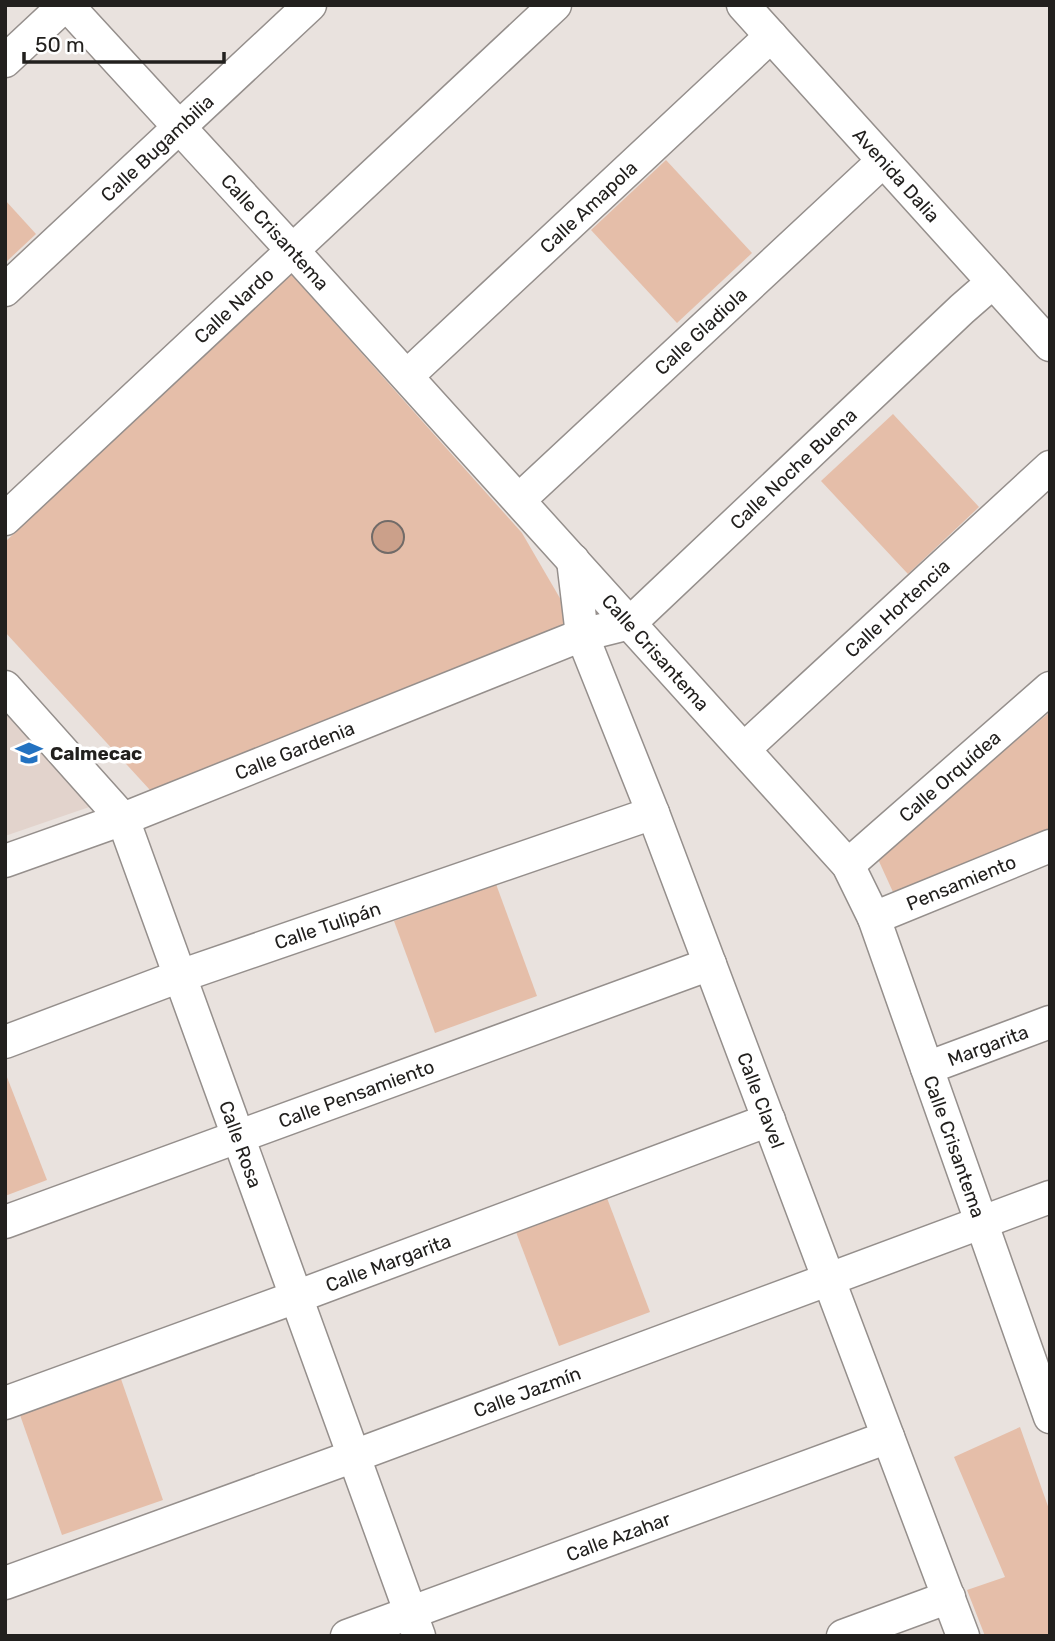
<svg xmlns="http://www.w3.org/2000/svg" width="1055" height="1641" font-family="Rubik,sans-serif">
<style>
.built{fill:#e2d3cc}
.green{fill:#e5bea9}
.building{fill:#cba08a;stroke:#716b68;stroke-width:2}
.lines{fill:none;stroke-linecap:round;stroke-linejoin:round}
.minor-casing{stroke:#958f8c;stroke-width:35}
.minor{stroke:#fff;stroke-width:32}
.labels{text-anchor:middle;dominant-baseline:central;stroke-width:7;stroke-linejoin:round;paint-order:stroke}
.street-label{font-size:19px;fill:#22201e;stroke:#fff}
.poi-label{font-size:19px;font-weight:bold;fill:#22201e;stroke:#fff;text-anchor:start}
</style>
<rect width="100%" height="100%" fill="#e9e2de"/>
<polygon class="built" points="5,702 98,804 5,836"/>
<g class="green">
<polygon points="666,160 752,253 677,323 591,230"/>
<polygon points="5,200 36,234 5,263"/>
<polygon points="291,274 522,533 575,624 150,790 5,632 5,542"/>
<polygon points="893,414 979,507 908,574 821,481"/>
<polygon points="1050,712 1050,830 893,892 877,857"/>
<polygon points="496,884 537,996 435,1033 394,921"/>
<polygon points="5,1072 47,1180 5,1196"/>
<polygon points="607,1198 650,1312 559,1346 516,1232"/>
<polygon points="121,1379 163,1500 62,1535 20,1415"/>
<polygon points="1020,1427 1050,1512 1050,1636 985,1636 967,1590 1005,1577 954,1457"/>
</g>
<circle class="building" cx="388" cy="537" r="16"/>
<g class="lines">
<defs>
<g id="minor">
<path id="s1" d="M67,5L293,251L848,865L874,918L1050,1417"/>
<path id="s2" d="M743,5L1050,345"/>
<polyline points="5,61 65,5"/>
<path id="s3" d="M5,290L310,5"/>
<path id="s4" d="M407,376L771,36"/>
<path id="s5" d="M519,500L883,161"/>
<path id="s6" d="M5,519L555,5"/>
<path id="s7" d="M573,560L582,635L653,813L963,1636"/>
<path id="s8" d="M5,687L123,819L419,1636"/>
<path id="s9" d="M744,749L1050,467"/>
<path id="s10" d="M5,861L123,819L582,635L630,623L962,309L993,282"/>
<path id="s11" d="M848,865L1050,688"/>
<path id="s12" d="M874,918L1050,846"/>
<path id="s13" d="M5,1042L180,976L653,813"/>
<path id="s14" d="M927,1068L1050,1022"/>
<path id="s15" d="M5,1222L710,964"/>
<path id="s16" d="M5,1403L296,1297L769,1120"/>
<path id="s17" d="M5,1583L354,1456L1050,1197"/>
<path id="s18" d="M347,1636L888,1437"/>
<polyline points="843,1636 949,1597"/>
</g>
</defs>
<use href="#minor" class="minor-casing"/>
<use href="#minor" class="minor"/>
</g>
<defs>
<symbol id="school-bare" viewBox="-9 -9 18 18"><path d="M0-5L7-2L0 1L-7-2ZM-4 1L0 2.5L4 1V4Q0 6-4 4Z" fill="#2372c1" stroke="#fff" stroke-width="2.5" paint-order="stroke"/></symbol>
</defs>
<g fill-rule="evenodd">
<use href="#school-bare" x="10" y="734" width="38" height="38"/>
</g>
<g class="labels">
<g class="street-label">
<text stroke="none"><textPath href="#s3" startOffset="208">Calle Bugambilia</textPath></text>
<text stroke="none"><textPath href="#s2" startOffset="229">Avenida Dalia</textPath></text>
<text stroke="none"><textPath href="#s4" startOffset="248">Calle Amapola</textPath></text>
<text stroke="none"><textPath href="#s1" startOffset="308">Calle Crisantema</textPath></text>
<text stroke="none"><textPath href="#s6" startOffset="313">Calle Nardo</textPath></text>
<text stroke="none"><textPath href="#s5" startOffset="248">Calle Gladiola</textPath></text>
<text stroke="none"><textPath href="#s10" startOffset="894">Calle Noche Buena</textPath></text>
<text stroke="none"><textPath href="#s9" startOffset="208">Calle Hortencia</textPath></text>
<text stroke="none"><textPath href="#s1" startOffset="875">Calle Crisantema</textPath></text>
<text stroke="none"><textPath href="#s10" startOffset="310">Calle Gardenia</textPath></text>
<text stroke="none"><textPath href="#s11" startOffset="135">Calle Orquídea</textPath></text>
<text stroke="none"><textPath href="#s12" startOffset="94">Pensamiento</textPath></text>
<text stroke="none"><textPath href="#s13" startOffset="343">Calle Tulipán</textPath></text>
<text stroke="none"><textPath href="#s14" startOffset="65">Margarita</textPath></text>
<text stroke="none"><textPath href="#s15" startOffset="374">Calle Pensamiento</textPath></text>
<text stroke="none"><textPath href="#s7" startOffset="574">Calle Clavel</textPath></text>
<text stroke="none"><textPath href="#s8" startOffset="523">Calle Rosa</textPath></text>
<text stroke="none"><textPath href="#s1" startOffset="1463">Calle Crisantema</textPath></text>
<text stroke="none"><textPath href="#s16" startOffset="408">Calle Margarita</textPath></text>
<text stroke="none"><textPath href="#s17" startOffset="556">Calle Jazmín</textPath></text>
<text stroke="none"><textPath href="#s18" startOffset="289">Calle Azahar</textPath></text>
</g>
<g class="poi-label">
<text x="50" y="753">Calmecac</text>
</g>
</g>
<rect width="1055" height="1641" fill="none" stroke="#22201e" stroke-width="14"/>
<path d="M24 52v10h200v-10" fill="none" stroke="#22201e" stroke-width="3.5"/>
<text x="35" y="52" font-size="21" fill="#22201e" stroke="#ffffff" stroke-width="5" paint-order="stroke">50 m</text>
</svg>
